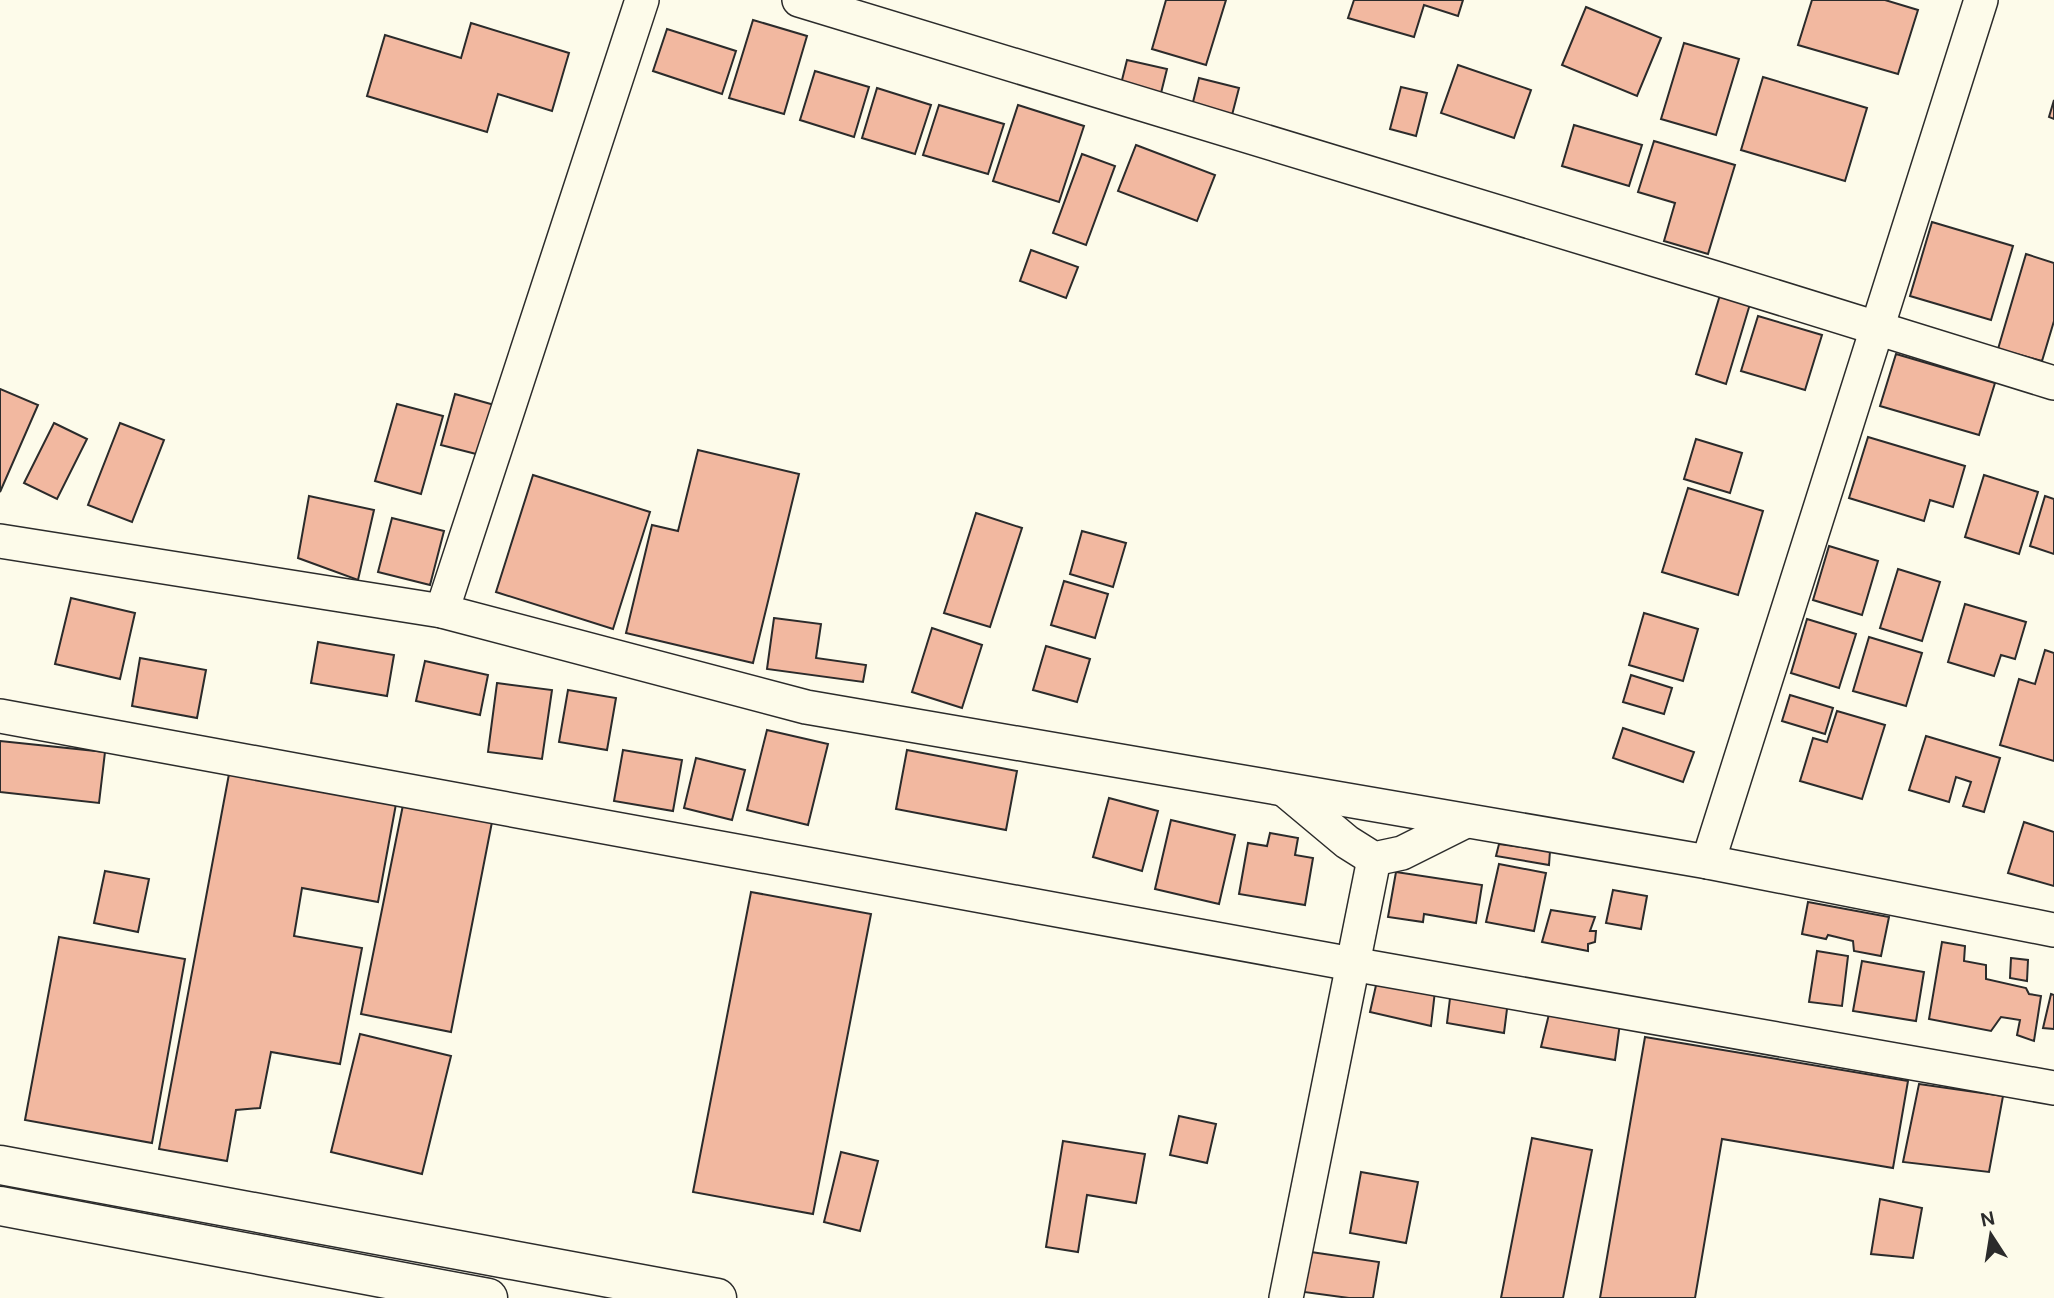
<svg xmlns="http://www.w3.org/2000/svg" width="2054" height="1298" font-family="'DM Sans',sans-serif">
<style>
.building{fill:#f2b8a0;stroke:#2b2b2b;stroke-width:2}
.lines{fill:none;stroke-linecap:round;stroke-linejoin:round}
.street-casing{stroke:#2b2b2b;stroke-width:36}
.secondary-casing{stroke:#2b2b2b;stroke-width:41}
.street{stroke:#fdfbea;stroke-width:33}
.secondary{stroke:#fdfbea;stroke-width:38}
</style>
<rect width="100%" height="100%" fill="#fdfbea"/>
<g class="building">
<polygon points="1166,0 1226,0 1206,65 1152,49"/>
<polygon points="1354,0 1463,0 1458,16 1424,5 1414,37 1348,18"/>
<polygon points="1812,0 1885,0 1918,10 1898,74 1798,45"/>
<polygon points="1586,7 1661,38 1637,96 1562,65"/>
<polygon points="753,20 807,36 784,114 729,98"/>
<polygon points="471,23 569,53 552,111 498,94 487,132 367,96 385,35 461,58"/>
<polygon points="667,29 736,51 722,94 653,71"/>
<polygon points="1684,43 1739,59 1716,135 1661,119"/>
<polygon points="1127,60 1167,69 1160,97 1120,88"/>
<polygon points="1458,65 1531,90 1514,138 1441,113"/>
<polygon points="815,71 869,87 854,137 800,120"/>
<polygon points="1763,77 1867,108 1845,181 1741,150"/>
<polygon points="1199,78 1239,88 1232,115 1192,106"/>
<polygon points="1401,87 1427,93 1416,136 1390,129"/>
<polygon points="877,88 931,105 915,154 862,138"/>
<polygon points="2054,100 2054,119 2049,117"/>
<polygon points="939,105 1004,124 988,174 923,155"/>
<polygon points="1018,105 1084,126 1059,202 993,181"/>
<polygon points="1574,125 1642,145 1629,186 1562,166"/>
<polygon points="1654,141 1735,165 1708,254 1664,241 1675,203 1638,192"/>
<polygon points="1136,145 1215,175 1197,221 1118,191"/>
<polygon points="1082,154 1115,166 1086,245 1053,233"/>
<polygon points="1932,222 2013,246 1991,320 1910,296"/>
<polygon points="1031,250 1078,267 1066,298 1020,281"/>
<polygon points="2026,254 2054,263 2054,321 2042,361 1998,349"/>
<polygon points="1720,295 1750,304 1726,384 1696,374"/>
<polygon points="1758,316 1822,335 1805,390 1741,371"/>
<polygon points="1896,354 1995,383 1979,435 1880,406"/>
<polygon points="0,389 38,405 0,492"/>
<polygon points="455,394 498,406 484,456 441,445"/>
<polygon points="397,404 443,416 421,494 375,481"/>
<polygon points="54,423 87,439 57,499 24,483"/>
<polygon points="120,423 164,440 132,522 88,505"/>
<polygon points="1868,437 1965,466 1953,507 1930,500 1924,521 1849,498"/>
<polygon points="1696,439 1742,453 1730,493 1684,479"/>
<polygon points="698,450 799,474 753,663 626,633 652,525 678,531"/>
<polygon points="533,475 650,512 613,629 496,592"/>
<polygon points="1984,475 2038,492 2019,554 1965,537"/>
<polygon points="1688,488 1763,511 1738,595 1662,572"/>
<polygon points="309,496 374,510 358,580 298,558"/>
<polygon points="2045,496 2054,499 2054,554 2030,546"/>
<polygon points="976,513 1022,528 990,627 944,613"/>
<polygon points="392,518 444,531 430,585 378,572"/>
<polygon points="1082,531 1126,543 1113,587 1070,574"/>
<polygon points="1829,546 1878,561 1862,615 1813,600"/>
<polygon points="1898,569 1940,582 1922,641 1880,628"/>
<polygon points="1064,581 1108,594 1095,638 1051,625"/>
<polygon points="71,598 135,613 120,679 55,664"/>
<polygon points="1965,604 2026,622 2015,659 2001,655 1994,676 1948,662"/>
<polygon points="1644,613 1698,629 1683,681 1629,665"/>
<polygon points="774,618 821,624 816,658 866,665 863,682 767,669"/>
<polygon points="1807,619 1856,634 1839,688 1791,673"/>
<polygon points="932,628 982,645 962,708 912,692"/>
<polygon points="1869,637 1922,653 1906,706 1853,691"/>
<polygon points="318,642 394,655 387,696 311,683"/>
<polygon points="1046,646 1090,659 1077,702 1033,690"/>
<polygon points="2045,650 2054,653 2054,761 2000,745 2019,679 2035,684"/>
<polygon points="140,658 206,670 197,718 132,706"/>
<polygon points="425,661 488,675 480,715 416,701"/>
<polygon points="1631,675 1672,688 1664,714 1623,702"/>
<polygon points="497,683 552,690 542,759 488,752"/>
<polygon points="568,690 616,698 607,750 559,742"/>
<polygon points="1790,695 1833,708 1825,734 1782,721"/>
<polygon points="1837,711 1885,725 1862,799 1800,781 1813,738 1827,742"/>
<polygon points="1623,728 1694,752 1683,782 1613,758"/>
<polygon points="767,730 828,744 808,825 747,810"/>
<polygon points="1926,736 2000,758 1984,812 1963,806 1971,782 1956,777 1949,802 1909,790"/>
<polygon points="0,741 105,752 99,803 0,792"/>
<polygon points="623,750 682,760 673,811 614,801"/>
<polygon points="907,750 1017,771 1006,830 896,809"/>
<polygon points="696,758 745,770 732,820 684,808"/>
<polygon points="229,774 396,804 378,902 302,888 294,936 362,948 340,1064 271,1052 260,1108 236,1110 227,1161 159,1149"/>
<polygon points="1109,798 1158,811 1142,871 1093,857"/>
<polygon points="403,805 492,822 451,1032 361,1014"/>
<polygon points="1171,820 1235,835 1219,904 1155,889"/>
<polygon points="2024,822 2054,832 2054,886 2008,873"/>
<polygon points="1270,833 1298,838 1295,855 1313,858 1305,905 1239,894 1248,843 1267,846"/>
<polygon points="1499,844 1550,851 1549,865 1496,856"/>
<polygon points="1499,864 1546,873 1534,931 1486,922"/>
<polygon points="105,871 149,879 138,932 94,923"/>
<polygon points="1396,872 1482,885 1476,923 1424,914 1423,922 1388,917"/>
<polygon points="1613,890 1647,896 1641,929 1606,923"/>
<polygon points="751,892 871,914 813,1214 693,1192"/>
<polygon points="1808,902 1889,917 1881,956 1854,951 1853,941 1828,935 1826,939 1802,934"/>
<polygon points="1551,910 1595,917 1590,931 1596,931 1595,942 1588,944 1588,951 1542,942"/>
<polygon points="59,937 185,959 152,1143 25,1120"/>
<polygon points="1942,942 1965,946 1964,961 1986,965 1986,979 2026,988 2029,994 2041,996 2034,1041 2017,1035 2020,1020 2001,1017 1991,1031 1929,1019"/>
<polygon points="1817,951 1848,956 1842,1006 1809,1002"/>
<polygon points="2011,958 2028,960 2027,981 2010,978"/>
<polygon points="1862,961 1924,972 1916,1021 1853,1011"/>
<polygon points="1377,981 1435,991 1431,1026 1370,1012"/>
<polygon points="1451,990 1508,1001 1504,1033 1447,1023"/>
<polygon points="2051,994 2054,995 2054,1029 2043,1028"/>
<polygon points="1550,1010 1620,1023 1615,1060 1541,1047"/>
<polygon points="360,1034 451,1056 422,1174 331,1152"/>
<polygon points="1645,1037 1908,1081 1893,1168 1722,1139 1695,1298 1600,1298"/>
<polygon points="1919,1084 2003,1096 1989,1172 1903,1162"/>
<polygon points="1179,1116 1216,1124 1207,1163 1170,1155"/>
<polygon points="1532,1138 1592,1150 1563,1298 1501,1298"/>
<polygon points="1063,1141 1145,1154 1136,1203 1087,1195 1078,1252 1046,1247"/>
<polygon points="841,1152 878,1161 860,1231 824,1222"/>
<polygon points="1361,1172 1418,1182 1406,1243 1350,1233"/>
<polygon points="1880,1199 1922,1208 1913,1258 1871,1254"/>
<polygon points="1311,1252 1379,1262 1373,1298 1349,1298 1304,1292"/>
</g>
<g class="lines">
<defs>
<g id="street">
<polyline points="799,0 1712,277 2054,383"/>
<polyline points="0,541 442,611 806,707 1708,862 2054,930"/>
<polyline points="442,611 642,0"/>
<polyline points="0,716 1352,964 2054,1088"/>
<polyline points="1286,791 1347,842 1374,859 1402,853 1466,821"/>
<polyline points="1708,862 1981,0"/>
<polyline points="1286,1298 1374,859"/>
</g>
<g id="secondary">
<polyline points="0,1165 717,1298"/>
<polyline points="0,1206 488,1298"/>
</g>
</defs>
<use href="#street" class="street-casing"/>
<use href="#secondary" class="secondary-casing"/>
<use href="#street" class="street"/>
<use href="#secondary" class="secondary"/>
</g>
<g transform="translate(1991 1235) rotate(348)" stroke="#fdfbea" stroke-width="5" paint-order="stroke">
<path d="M0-5L12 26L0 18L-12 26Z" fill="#2b2b2b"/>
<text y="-10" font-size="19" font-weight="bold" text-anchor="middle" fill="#2b2b2b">N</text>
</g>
</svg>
